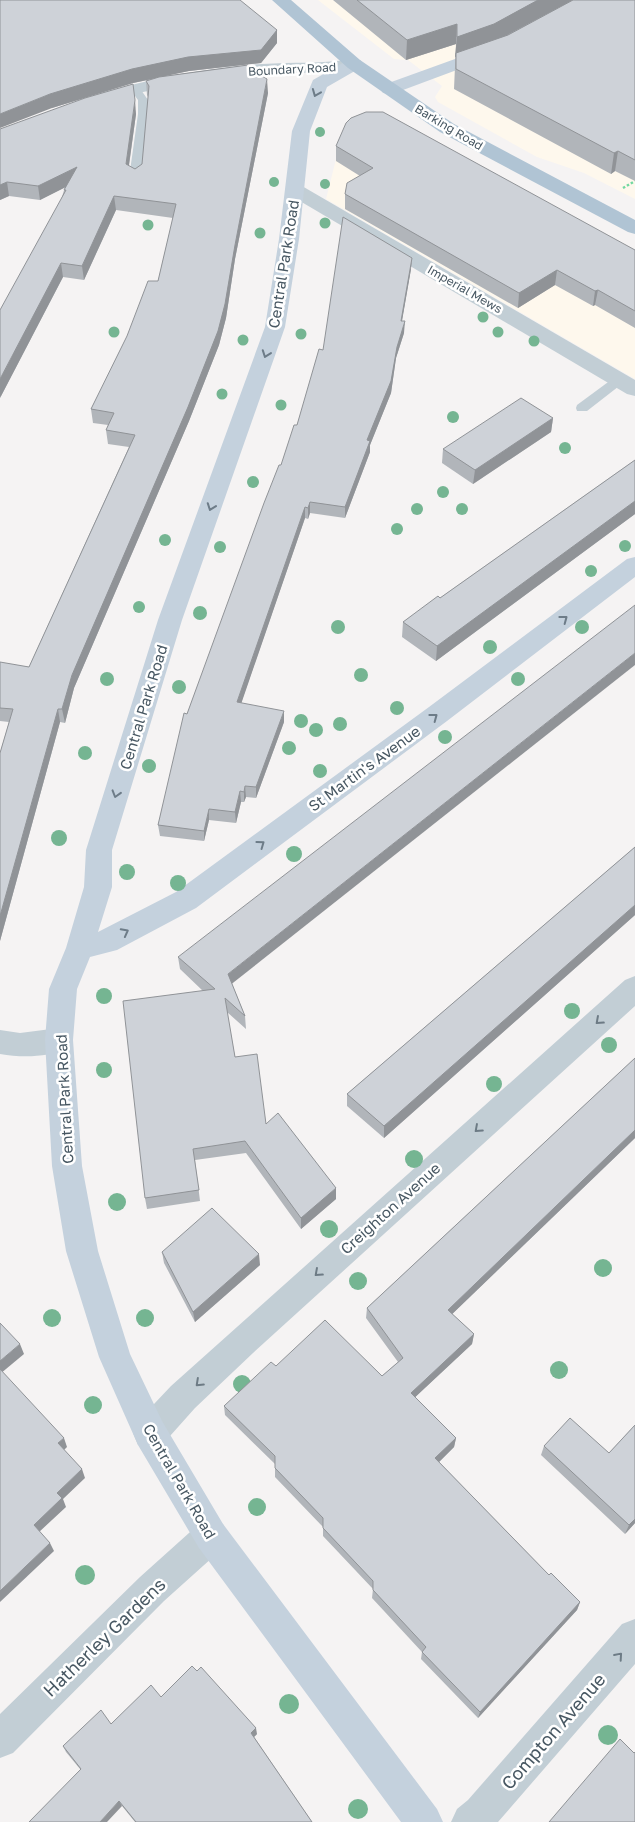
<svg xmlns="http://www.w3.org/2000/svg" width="635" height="1822" font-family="'Golos Text',sans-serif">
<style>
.commercial{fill:#fef8ed}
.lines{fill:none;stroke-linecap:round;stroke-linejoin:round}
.path{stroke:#72d8a0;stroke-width:2.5;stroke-dasharray:2.5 2;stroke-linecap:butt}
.service{fill:#c2ced5;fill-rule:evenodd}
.minor{fill:#c2ced5;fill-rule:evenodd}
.tertiary{fill:#c2ced5;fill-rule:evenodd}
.secondary{fill:#c4d1dd;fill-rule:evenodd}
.primary{fill:#b0c4d4;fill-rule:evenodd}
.tree{fill:#75b592}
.wall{fill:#b1b5ba}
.shaded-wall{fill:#909397}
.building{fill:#ced2d8;stroke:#909397}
.oneway{stroke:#6d7c88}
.oneway2{stroke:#6d7b85}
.labels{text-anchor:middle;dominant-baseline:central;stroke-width:5;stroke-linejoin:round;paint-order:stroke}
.far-street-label{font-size:12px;fill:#485863;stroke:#fff}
.street-label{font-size:15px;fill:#485863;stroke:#fff}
.near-street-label{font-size:18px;fill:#485863;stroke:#fff}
</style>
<rect width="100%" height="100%" fill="#f5f3f3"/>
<g class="commercial">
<polygon points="318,0 507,0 635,17 635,199 584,173 537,157 438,102 435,97 442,86 408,60 394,59"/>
<polygon points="339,147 635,264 635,379 326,199"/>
</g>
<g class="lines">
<polyline class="path" points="623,188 635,181"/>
<g class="service">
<polygon points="135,86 139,87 148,100 141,178 135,181 129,178 138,114 138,100 130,89"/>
<polygon points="619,376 623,377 625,380 623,383 587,411 577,411 576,408 577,405 615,377"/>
</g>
<g class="minor">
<polygon points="295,184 302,186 635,380 635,396 627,394 288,194 285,190 288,186"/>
<polygon points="635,976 635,1006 253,1353 195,1408 162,1445 150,1449 138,1445 133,1433 138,1421 171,1386 625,980"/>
<path d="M59,1028L69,1031L73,1040L69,1049C47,1057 23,1058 0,1054V1030L20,1033Z"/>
<polygon points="635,1619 635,1664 498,1822 451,1822 457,1809 468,1800 622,1624"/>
</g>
<g class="tertiary">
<path d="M354,59L360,60L363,64L360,68L331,72L262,74L199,81L143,92L98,105L92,104L89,100L92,96C147,79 204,68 262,64C293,62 323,64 354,59Z"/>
<polygon points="211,1519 223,1524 228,1536 223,1548 164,1601 13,1753 0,1758 0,1714 140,1577 199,1524"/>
</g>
<g class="secondary">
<polygon points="491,46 497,47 500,51 497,55 395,93 389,94 383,93 380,89 383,85"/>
<polygon points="354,59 360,60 363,64 360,68 327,87 310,131 299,239 285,327 182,620 112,850 112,887 98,932 176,892 429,707 627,559 635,557 635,577 447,721 196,908 117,950 90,957 77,989 73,1040 82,1166 98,1251 130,1354 162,1421 223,1524 437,1809 443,1822 401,1822 199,1548 138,1445 99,1357 66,1251 52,1166 45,1040 49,989 66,948 84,887 86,850 158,620 265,327 279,239 292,131 313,80 348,60"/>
</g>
<polygon class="primary" points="272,0 291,0 360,60 454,124 635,220 635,234 628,232 440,132 348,68"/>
</g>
<g class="tree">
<circle cx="320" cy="132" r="5"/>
<circle cx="274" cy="182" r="5"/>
<circle cx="325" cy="184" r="5"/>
<circle cx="325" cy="223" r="5.5"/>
<circle cx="148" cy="225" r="5.5"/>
<circle cx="260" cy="233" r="5.5"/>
<circle cx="483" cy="317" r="5.5"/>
<circle cx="114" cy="332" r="5.5"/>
<circle cx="498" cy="332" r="5.5"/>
<circle cx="301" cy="334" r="5.5"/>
<circle cx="243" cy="340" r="5.5"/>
<circle cx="534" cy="341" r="5.5"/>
<circle cx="222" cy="394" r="5.5"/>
<circle cx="281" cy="405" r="5.5"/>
<circle cx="453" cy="417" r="6"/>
<circle cx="565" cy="448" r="6"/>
<circle cx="253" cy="482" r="6"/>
<circle cx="443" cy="492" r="6"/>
<circle cx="417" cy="509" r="6"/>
<circle cx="462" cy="509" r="6"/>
<circle cx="397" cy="529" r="6"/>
<circle cx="165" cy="540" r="6"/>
<circle cx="625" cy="546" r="6"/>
<circle cx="220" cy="547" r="6"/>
<circle cx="591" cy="571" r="6"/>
<circle cx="139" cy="607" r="6"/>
<circle cx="200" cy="613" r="7"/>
<circle cx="338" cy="627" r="7"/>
<circle cx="582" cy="627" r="7"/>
<circle cx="490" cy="647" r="7"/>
<circle cx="361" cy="675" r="7"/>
<circle cx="107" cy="679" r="7"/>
<circle cx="518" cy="679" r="7"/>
<circle cx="179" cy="687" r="7"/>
<circle cx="397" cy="708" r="7"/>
<circle cx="301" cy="721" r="7"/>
<circle cx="340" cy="724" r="7"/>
<circle cx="316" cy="730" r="7"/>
<circle cx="445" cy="737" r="7"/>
<circle cx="289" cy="748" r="7"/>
<circle cx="85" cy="753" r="7"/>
<circle cx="149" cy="766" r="7"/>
<circle cx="320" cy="771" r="7"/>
<circle cx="59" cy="838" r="8"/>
<circle cx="294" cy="854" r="8"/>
<circle cx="127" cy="872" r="8"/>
<circle cx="178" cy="883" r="8"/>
<circle cx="104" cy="996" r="8"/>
<circle cx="572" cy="1011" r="8"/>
<circle cx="609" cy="1045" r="8"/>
<circle cx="104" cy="1070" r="8"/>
<circle cx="494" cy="1084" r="8"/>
<circle cx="414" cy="1159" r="9"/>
<circle cx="117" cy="1202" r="9"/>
<circle cx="329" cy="1229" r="9"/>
<circle cx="603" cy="1268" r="9"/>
<circle cx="358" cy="1281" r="9"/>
<circle cx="52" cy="1318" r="9"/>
<circle cx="145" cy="1318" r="9"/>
<circle cx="559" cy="1370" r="9"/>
<circle cx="242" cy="1384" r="9"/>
<circle cx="93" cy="1405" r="9"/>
<circle cx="257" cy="1507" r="9"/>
<circle cx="85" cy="1575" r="10"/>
<circle cx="289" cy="1704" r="10"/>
<circle cx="608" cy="1735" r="10"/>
<circle cx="358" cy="1809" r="10"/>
</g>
<g class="wall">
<polygon points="0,0 277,43 261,63 189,71 164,76 248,65 249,68 268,93 235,259 226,318 219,345 189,421 74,688 65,723 60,722 0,941 0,753 9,722 0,721 0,663 29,667 129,447 108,444 106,430 108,425 93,423 91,409 158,281 173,218 116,210 84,280 63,277 0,398 65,187 40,200 9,196 0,200 0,129 136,114 129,166 135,169 142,164 148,97 147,95 146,81 153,79 133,83 52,108"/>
<polygon points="333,0 635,0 635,181 615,171 611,174 454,89 456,44 406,60"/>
<polygon points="336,146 635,250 635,328 595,305 593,306 555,285 518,308 345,209 345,194 360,176 336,161"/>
<polygon points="411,269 402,321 404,333 396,358 391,393 370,445 370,452 345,518 310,513 308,519 305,518 241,703 284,722 256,798 246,797 244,802 241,802 236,823 209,820 204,841 160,836 158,825 187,714 297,425 323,350"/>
<polygon points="553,418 551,432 473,484 442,463 443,449"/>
<polygon points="635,460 635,514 436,661 402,637 403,622 440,598"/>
<polygon points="635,847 635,915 384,1138 347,1106 347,1094"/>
<polygon points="178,957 232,984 245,1016 246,1029 227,1012 235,1057 266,1124 336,1199 301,1229 246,1153 195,1160 200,1201 147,1209 145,1198 203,991 180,969"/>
<polygon points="635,1058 635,1138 452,1314 474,1334 472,1344 415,1397 456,1438 454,1447 439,1462 549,1575 580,1602 577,1610 478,1718 421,1659 422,1652 372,1598 373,1589 323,1536 323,1527 275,1477 275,1464 225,1415 224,1406 276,1366 382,1376 398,1362 366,1318 367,1308"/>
<polygon points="162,1252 260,1265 195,1322 164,1263"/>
<polygon points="635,1425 635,1523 625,1534 541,1455 544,1446 609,1453"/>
<polygon points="161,1697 257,1734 254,1737 312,1822 135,1822 122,1806 80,1769 66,1752 63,1746 111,1724"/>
</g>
<g class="shaded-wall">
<polygon points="538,0 573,0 492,43 455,57 457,37"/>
<polygon points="457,24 456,44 406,60 407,40"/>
<polygon points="277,30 277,43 261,63 189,71 133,83 52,108 0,128 0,114 50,94 132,69"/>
<polygon points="267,79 268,93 235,259 226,318 219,345 189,421 74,688 65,723 62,709 72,675 235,245"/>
<polygon points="135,100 136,114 127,178 126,164"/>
<polygon points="618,151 615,171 611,174 614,153"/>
<polygon points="77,167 78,181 40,200 38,186"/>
<polygon points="7,182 9,196 0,200 0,185"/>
<polygon points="114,196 116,210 84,280 82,266"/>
<polygon points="412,258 411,269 400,332 401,321"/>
<polygon points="61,263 63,277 0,398 0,379"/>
<polygon points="557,270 555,285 518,308 519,293"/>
<polygon points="598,290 595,305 593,306 595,291"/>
<polygon points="405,321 404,333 396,358 391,393 370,445 370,452 345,518 345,507 367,440"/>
<polygon points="553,418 551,432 473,484 475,470"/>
<polygon points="635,501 635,514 436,661 437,646"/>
<polygon points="310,502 310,513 308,519 308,508"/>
<polygon points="305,507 305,518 238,713 237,702"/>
<polygon points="635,653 635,665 229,986 228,974"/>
<polygon points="58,709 60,722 0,941 0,916"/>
<polygon points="284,711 284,722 256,798 256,787"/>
<polygon points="245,786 246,797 244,802 244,792"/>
<polygon points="240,791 241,802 236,823 235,812"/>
<polygon points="209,809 209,820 204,841 204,831"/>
<polygon points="635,905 635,915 384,1138 384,1126"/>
<polygon points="635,1130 635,1138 446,1320 448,1310"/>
<polygon points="336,1188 336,1199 301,1229 301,1218"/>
<polygon points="259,1254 260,1265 195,1322 193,1312"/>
<polygon points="474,1334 472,1344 410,1402 411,1393"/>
<polygon points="20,1344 24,1354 0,1374 0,1361"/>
<polygon points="64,1438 67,1447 62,1452 58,1443"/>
<polygon points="456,1438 454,1447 434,1467 435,1458"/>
<polygon points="82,1469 85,1478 63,1499 66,1507 38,1533 34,1525 57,1493"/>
<polygon points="635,1519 635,1523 625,1534 629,1525"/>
<polygon points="50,1543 54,1551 0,1602 0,1591"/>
<polygon points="580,1602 577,1610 478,1718 480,1712"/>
<polygon points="256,1728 257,1734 252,1739 251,1733"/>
<polygon points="119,1801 122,1806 107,1822 100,1822"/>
</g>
<g class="building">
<polygon points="0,0 240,0 277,30 261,50 188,57 132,69 50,94 0,114"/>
<polygon points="357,0 538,0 494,24 457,37 457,24 407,40"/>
<polygon points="573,0 635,0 635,160 618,151 614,153 456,69 456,53 508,35"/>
<polygon points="248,65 247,67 267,79 235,245 225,304 218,331 188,407 72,675 62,709 58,709 0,916 0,753 13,709 0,708 0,662 29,667 135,435 106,430 114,413 91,409 127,336 148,281 158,281 176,204 114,196 82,266 61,263 0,379 0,310 66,190 64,190 77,167 38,186 7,182 0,185 0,129 85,98 133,84 135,100 126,164 135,169 142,164 149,86 146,81 159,77"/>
<polygon points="366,112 383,112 635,250 635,311 598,290 595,291 557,270 519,293 345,194 347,183 373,168 336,146 346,123 351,118"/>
<polygon points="343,217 412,258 401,321 405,321 397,347 391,381 367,440 370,441 345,507 310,502 308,508 305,507 237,702 284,711 256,787 245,786 244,792 240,791 235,812 209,809 204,831 158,825 184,713 187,714 264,503 279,465 281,465 294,425 297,425 319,349 323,350"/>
<polygon points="521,398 553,418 475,470 443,449"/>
<polygon points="635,460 635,501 437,646 403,622 438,596 440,598"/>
<polygon points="635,605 635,653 228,974 245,1016 225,998 235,1057 257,1054 266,1124 278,1113 336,1188 301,1218 245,1141 193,1149 199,1190 145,1198 123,1001 215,989 178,957"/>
<polygon points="635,847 635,905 384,1126 347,1094"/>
<polygon points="635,1058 635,1130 448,1310 474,1334 411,1393 456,1438 435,1458 549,1575 551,1573 580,1602 480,1712 422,1652 426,1647 373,1590 373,1581 323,1528 323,1518 275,1468 275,1456 224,1406 271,1362 276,1366 325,1320 382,1376 403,1358 367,1308"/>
<polygon points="212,1208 259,1254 193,1312 162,1252"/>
<polygon points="0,1323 20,1344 0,1361"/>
<polygon points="0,1369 64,1438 58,1443 82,1469 57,1493 62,1498 34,1525 50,1543 0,1591"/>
<polygon points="570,1418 609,1453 635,1425 635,1519 629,1525 544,1446"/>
<polygon points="192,1666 197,1671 201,1667 256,1728 251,1733 312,1822 136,1822 119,1801 100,1822 29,1822 81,1769 63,1746 101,1710 111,1724 151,1685 161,1697"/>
<polygon points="620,1739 634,1753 635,1752 635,1822 549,1822"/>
</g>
<defs><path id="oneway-chevron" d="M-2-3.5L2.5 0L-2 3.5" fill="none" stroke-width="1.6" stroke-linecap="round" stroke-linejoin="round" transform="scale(1.25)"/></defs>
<g class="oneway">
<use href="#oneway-chevron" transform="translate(316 93) rotate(112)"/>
<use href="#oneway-chevron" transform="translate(266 354) rotate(110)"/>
<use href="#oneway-chevron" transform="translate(211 507) rotate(110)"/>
<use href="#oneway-chevron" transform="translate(564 619) rotate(-37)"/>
<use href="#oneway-chevron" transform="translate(434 717) rotate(-37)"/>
<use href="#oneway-chevron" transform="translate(116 794) rotate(107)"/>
<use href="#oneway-chevron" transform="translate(261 844) rotate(-36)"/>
<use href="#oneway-chevron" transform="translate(125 932) rotate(-28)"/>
</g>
<g class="oneway2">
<use href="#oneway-chevron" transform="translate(599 1021) rotate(138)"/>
<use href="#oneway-chevron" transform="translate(478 1129) rotate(138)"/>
<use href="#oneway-chevron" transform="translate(318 1273) rotate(138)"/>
<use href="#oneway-chevron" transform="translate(199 1383) rotate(137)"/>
<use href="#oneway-chevron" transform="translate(619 1656) rotate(-49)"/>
</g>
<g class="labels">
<g class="far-street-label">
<text transform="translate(292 69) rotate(-3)">Boundary Road</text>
<text transform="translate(449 127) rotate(31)">Barking Road</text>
<text transform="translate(465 289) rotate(30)">Imperial Mews</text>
</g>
<g class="street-label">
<text transform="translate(283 264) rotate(-81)">Central Park Road</text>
<text transform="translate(143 707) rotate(-73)">Central Park Road</text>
<text transform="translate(364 768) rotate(-36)">St Martin's Avenue</text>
<text transform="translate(64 1099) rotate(-93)">Central Park Road</text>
<text transform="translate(390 1208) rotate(-42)">Creighton Avenue</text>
<text transform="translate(180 1481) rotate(60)">Central Park Road</text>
</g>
<g class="near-street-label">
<text transform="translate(104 1637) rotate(-44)">Hatherley Gardens</text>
<text transform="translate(553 1731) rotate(-49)">Compton Avenue</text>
</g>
</g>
</svg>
